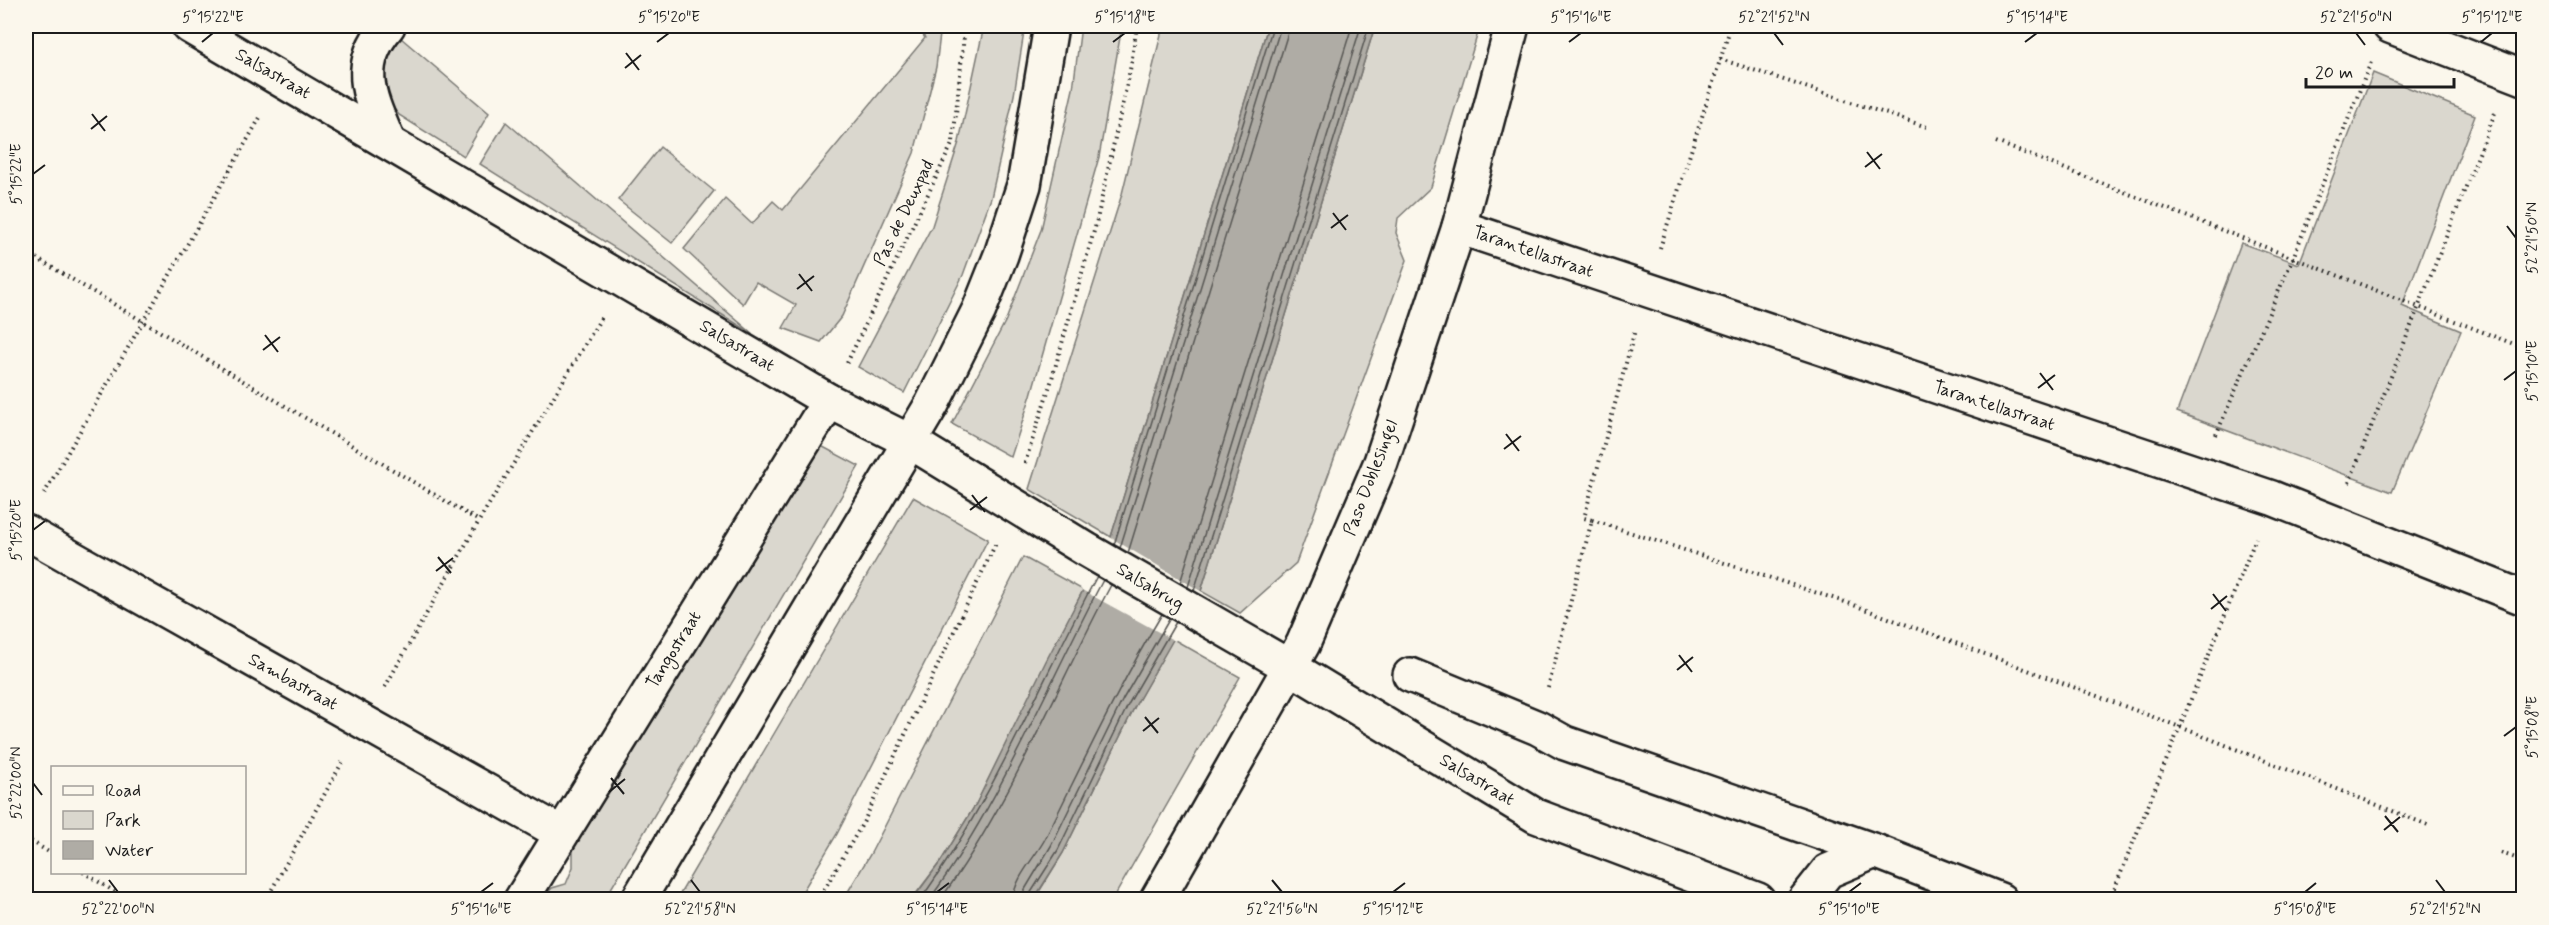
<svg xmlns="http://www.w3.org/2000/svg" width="2549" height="925" font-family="Mynerve,sans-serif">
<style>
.green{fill:#dad7ce;stroke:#7b7a75;stroke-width:1.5}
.water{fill:#afaca5;stroke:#74726e;stroke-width:1.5}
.pier{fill:#fbf7ec}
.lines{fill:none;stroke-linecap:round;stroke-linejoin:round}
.shore{stroke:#575653;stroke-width:1.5}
.minor-casing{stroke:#1c1c1c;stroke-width:38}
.path{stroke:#1c1c1c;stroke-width:4;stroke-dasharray:1.5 4.5;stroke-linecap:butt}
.minor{stroke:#fbf7ec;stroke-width:33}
.ticks{fill:none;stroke:#1c1c1c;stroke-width:2}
.labels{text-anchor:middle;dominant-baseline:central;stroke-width:4.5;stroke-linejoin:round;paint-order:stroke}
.street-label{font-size:18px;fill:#1c1c1c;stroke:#fbf7ec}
.neatline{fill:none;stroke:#1c1c1c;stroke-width:2}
.ticks-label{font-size:15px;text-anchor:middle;fill:#1c1c1c}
</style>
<rect width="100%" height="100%" fill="#fbf7ec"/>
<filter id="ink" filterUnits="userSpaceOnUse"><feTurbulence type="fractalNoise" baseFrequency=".0167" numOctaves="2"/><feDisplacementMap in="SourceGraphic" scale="12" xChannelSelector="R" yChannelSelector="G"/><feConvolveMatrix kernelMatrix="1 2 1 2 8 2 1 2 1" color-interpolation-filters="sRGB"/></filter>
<g filter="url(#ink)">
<g class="green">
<polygon points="917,26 941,26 936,67 914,153 842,316 821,342 783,328 796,305 756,282 743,304 684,249 725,199 752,224 773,201 783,210 925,38"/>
<polygon points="984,26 1025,26 1014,95 991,198 963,275 904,393 858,367 932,226 959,142"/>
<polygon points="1081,26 1122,26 1099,157 1031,395 1011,457 952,424 1006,320 1041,230 1073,89"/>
<polygon points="1163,26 1268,26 1111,537 1029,489 1122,194"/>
<polygon points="1375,26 1480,26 1431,187 1398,218 1396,233 1407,260 1296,563 1240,613 1201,591"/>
<polygon points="401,38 489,113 464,156 399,115 378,89 388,55"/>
<polygon points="2373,73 2475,115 2402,306 2461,331 2392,492 2177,412 2241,243 2299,264"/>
<polygon points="506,122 753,334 480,164"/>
<polygon points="660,147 714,191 672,243 618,200"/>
<polygon points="808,439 859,466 605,899 541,900 552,888 566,884 573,867 573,844"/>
<polygon points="913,497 988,539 837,834 798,899 677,899"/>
<polygon points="1023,557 1083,590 976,804 941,861 912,899 843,900 871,853"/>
<polygon points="1173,639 1240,677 1113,899 1034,900 1063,853 1135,706"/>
</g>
<polygon class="water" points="1268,26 1375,26 1201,591 1135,706 1063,853 1034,899 912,900 941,861 976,804 1046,661 1111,537"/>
<polygon class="pier" points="1108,536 1204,593 1175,641 1080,589"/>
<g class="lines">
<g class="shore">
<polyline points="1114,545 1273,26"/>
<polyline points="1120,548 1281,26"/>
<polyline points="1128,553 1290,26"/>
<polyline points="1180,583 1352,26"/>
<polyline points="1188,587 1361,26"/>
<polyline points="1194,591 1369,26"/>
<path d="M920,900C993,800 1039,685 1097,576"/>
<path d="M929,900C1001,802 1046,687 1103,580"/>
<path d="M940,900C1011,803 1055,690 1111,585"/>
<path d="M1013,900C1014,878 1035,858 1045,839C1083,763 1118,687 1162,614"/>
<polyline points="1022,900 1024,891 1051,846 1123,699 1170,618"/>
<polyline points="1029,900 1030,894 1058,850 1129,703 1176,622"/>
</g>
<defs>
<g id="minor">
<polyline points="189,26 829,401 909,441 1087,550 1290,667 1536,816 1758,900"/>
<polyline points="2390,26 2524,78"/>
<path d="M388,141C370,98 353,66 388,26"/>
<polyline points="1459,227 2272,498 2524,598"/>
<polyline points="26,532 561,833"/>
<polyline points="1410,675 1538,728 1565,743 1875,851"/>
<polyline points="521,900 829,401"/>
<polyline points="638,900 932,404 979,310 1001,255 1024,185 1051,26"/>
<polyline points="1157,900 1303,644 1381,462 1459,227 1512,26"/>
<polyline points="1805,900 1828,871 1875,851 2000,900"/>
</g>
</defs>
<use href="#minor" class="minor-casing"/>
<g class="path">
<polyline points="1720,59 1927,127"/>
<polyline points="1996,142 2524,348"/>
<polyline points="1660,248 1731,26"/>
<polyline points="26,252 479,521"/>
<polyline points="847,363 953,142 965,26"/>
<polyline points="2216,435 2293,258 2371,62"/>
<polyline points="1025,463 1051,382 1096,224 1130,70 1137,26"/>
<polyline points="2349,483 2495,113"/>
<polyline points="44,494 261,116"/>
<polyline points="1592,520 1851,604 2180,727 2428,825"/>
<polyline points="385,687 479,521 601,318"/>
<polyline points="1548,688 1592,520 1584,518 1635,330"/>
<polyline points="26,838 52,854"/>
<polyline points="2501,853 2524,861"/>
<polyline points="83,872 128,900"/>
<polyline points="266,900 344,759"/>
<polyline points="818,900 864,821 996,543"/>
<polyline points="2110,900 2256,538"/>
</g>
<use href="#minor" class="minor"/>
</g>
</g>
<path class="ticks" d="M1774,33L1783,45M2356,33L2365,45M202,42L213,33M657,42L669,33M1113,42L1125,33M1569,42L1581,33M2025,42L2037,33M2481,42L2492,33M626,53L639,70M625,68L641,55M92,114L105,131M91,129L107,116M1867,152L1880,169M1865,167L1882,154M33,174L45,165M1333,213L1346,230M2507,226L2516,238M1331,228L1348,215M799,274L812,291M797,289L814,276M265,335L278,352M263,350L280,337M2040,373L2053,390M2504,380L2516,371M2038,388L2055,375M1506,434L1519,451M1504,449L1521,436M972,495L985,512M970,510L987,497M33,530L45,521M438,557L451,573M436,571L453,558M2213,594L2226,611M2211,609L2227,596M1679,655L1692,672M1677,670L1693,657M1145,717L1158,733M1143,731L1159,718M2504,736L2516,727M611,778L624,794M33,783L42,795M609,792L625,779M2385,816L2398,832M2384,830L2400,817M109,880L118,892M691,880L700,892M1272,880L1282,892M2436,880L2445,892M481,892L493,883M937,892L949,883M1393,892L1405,883M1849,892L1861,883M2305,892L2316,883"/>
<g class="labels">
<g class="street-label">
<text transform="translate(273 74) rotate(30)">Salsastraat</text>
<text transform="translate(904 213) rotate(-64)">Pas de Deuxpad</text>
<text transform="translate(1533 252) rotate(19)">Tarantellastraat</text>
<text transform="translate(737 346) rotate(31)">Salsastraat</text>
<text transform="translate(1994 406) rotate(18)">Tarantellastraat</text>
<text transform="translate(1371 478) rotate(-69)">Paso Doblesingel</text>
<text transform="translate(1150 587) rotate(31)">Salsabrug</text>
<text transform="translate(674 650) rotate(-58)">Tangostraat</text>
<text transform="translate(293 682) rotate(29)">Sambastraat</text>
<text transform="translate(1477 780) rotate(31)">Salsastraat</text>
</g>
</g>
<rect width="2549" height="925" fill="none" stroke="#fbf7ec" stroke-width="66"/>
<rect x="51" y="766" width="195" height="108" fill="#fbf7ec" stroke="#a29f99" stroke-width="1.5"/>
<rect x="63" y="786" width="30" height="9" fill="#fbf7ec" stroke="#a29f99" stroke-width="1.5"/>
<text x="105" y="796" font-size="18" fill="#1c1c1c">Road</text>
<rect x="63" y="811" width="30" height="18" fill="#dad7ce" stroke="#a29f99" stroke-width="1.5"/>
<text x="105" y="826" font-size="18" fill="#1c1c1c">Park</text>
<rect x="63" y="841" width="30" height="18" fill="#afaca5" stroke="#a29f99" stroke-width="1.5"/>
<text x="105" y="856" font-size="18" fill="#1c1c1c">Water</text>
<path d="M2306 78v9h148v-9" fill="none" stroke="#1c1c1c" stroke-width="3"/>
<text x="2315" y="78" font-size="18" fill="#1c1c1c" stroke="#fbf7ec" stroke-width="4.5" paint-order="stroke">20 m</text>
<rect x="33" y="33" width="2483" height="859" class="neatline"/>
<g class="ticks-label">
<text x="213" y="22">5°15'22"E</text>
<text x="669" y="22">5°15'20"E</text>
<text x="1125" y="22">5°15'18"E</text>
<text x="1581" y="22">5°15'16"E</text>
<text x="1774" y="22">52°21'52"N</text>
<text x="2037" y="22">5°15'14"E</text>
<text x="2356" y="22">52°21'50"N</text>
<text x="2492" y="22">5°15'12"E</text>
<text transform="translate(16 174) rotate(-90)" y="5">5°15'22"E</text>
<text transform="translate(2532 238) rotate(-90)" y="5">52°21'50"N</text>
<text transform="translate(2532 371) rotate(-90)" y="5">5°15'10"E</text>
<text transform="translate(16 530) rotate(-90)" y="5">5°15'20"E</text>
<text transform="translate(2532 727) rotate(-90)" y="5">5°15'08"E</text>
<text transform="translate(16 783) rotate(-90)" y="5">52°22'00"N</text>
<text x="118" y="914">52°22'00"N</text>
<text x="481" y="914">5°15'16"E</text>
<text x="700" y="914">52°21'58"N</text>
<text x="937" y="914">5°15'14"E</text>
<text x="1282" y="914">52°21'56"N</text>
<text x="1393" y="914">5°15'12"E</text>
<text x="1849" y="914">5°15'10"E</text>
<text x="2305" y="914">5°15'08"E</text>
<text x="2445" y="914">52°21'52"N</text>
</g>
</svg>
